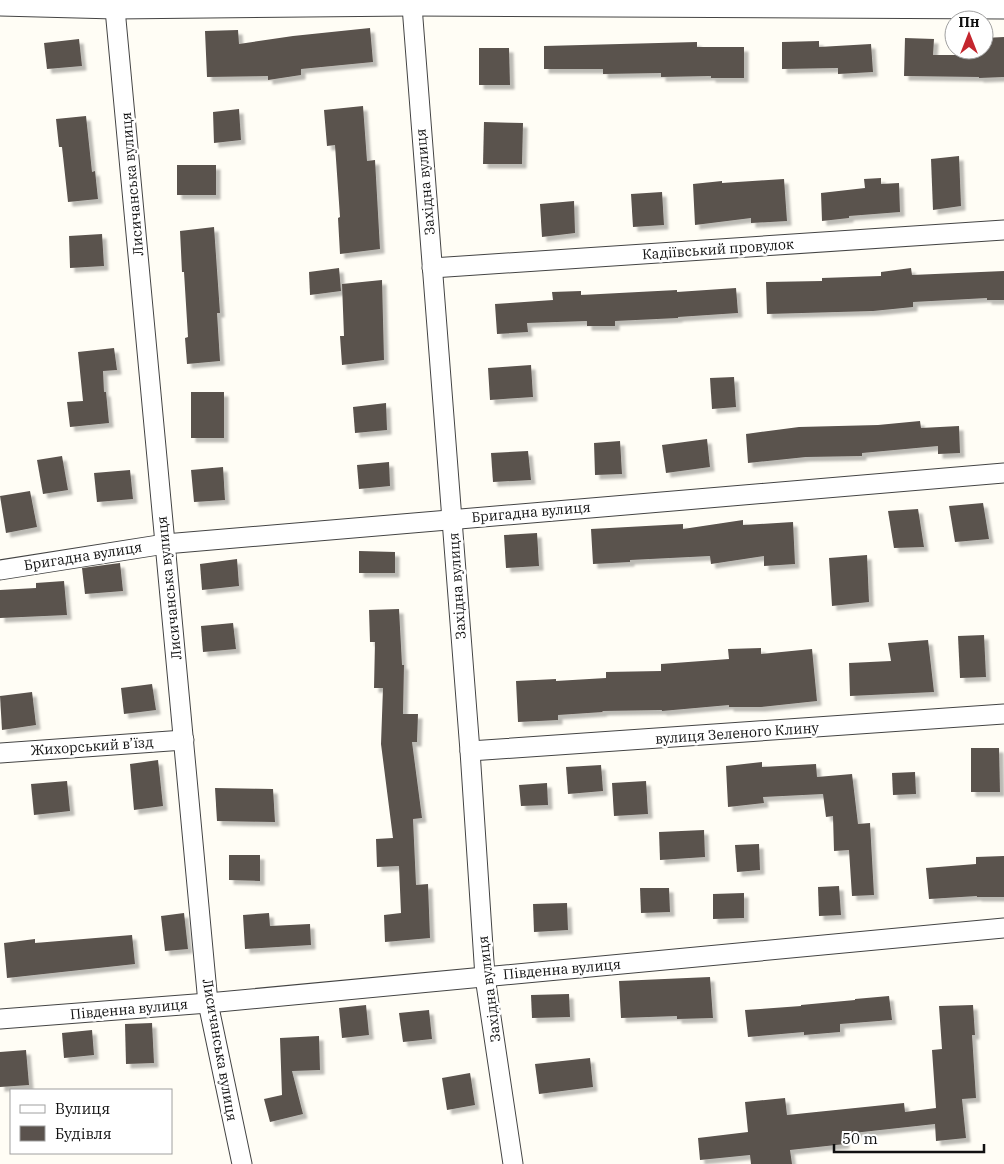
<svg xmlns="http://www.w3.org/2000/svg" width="1004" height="1164" font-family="'IBM Plex Serif',serif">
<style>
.building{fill:#5a524d;filter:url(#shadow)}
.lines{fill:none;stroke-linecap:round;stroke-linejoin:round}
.street-casing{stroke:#444;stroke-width:21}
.street{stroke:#fff;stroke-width:19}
.labels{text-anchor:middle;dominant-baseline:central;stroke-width:5;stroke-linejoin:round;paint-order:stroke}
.street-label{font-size:14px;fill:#111;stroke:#fff}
</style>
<defs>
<filter id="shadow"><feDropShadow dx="4.5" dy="4.5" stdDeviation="1" flood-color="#0004"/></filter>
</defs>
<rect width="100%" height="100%" fill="#fffdf5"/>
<g class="building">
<polygon points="370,28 373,62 301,69 301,75 268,80 268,76 207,77 205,31 238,30 239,44 293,36"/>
<polygon points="1004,37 1004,77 979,78 979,77 904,76 905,38 934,39 933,55 978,55 977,50 984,50 984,38"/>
<polygon points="79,39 82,66 47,69 44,43"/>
<polygon points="819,41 819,47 871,44 873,72 838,74 838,68 782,69 782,42"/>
<polygon points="697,42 697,47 744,47 744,78 711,78 711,76 661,77 661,73 603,74 603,69 544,69 544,46"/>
<polygon points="479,48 509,48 510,85 479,85"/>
<polygon points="363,106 367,161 375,160 380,249 340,254 338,218 340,217 335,145 327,146 324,110"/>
<polygon points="239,109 241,140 214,143 213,112"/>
<polygon points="86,116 92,172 95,171 98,199 68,202 62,147 59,147 56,119"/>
<polygon points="484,122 523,123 522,164 483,164"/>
<polygon points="959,156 961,206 933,210 931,159"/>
<rect x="177" y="165" width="39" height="30"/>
<polygon points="881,178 881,184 899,183 900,212 849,216 849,218 822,221 821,193 865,188 864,179"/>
<polygon points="784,179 787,221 751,223 751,218 695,225 693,184 722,181 722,183"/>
<polygon points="662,192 664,225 633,227 631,194"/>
<polygon points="574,201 575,233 542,237 540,204"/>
<polygon points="214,227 220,313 217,313 220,361 187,364 185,338 188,337 184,272 182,272 180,231"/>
<polygon points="102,234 104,266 70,268 69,236"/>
<polygon points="339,268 341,291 310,295 309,272"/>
<polygon points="911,268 912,275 1004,271 1004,300 987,300 987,298 913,302 913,307 873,311 767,314 766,282 822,281 822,278 881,276 881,272"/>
<polygon points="382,280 384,360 342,365 340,336 344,336 342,284"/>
<polygon points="736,288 738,313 678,317 678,318 615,321 615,326 587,326 587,321 527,323 528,332 497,334 495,304 553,300 552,292 581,291 581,295 677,290 677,292"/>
<polygon points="114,348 117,370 103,371 104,392 106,392 109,423 70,427 67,402 83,401 78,352"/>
<polygon points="531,365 533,397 490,400 488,368"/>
<polygon points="734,377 736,407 712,409 710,378"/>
<rect x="191" y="392" width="33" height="46"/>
<polygon points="386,403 387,430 355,433 353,407"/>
<polygon points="920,421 921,428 959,426 960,453 938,454 938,446 862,453 862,456 806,457 748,463 746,434 799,427 878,425"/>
<polygon points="707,439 710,467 666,473 662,445"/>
<polygon points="620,441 622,474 595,475 594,443"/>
<polygon points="528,451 531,480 493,482 491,453"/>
<polygon points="62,456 68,490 43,494 37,460"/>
<polygon points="389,462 390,486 359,489 357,465"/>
<polygon points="223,467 225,500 194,502 191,470"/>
<polygon points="130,470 133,499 97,502 94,473"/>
<polygon points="30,491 37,527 6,533 0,496"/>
<polygon points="983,503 989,539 955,542 949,506"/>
<polygon points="918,509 924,547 894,548 888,511"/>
<polygon points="743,520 743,525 793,522 795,564 764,566 764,556 711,564 710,556 630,560 630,562 593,564 591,529 683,524 683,529"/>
<polygon points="537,533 539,566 506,568 504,535"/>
<polygon points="359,551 395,552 395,573 359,573"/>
<polygon points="867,555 869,602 832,606 829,558"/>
<polygon points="237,559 239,586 202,590 200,564"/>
<polygon points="120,563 123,591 85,594 82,568"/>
<polygon points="64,581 67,615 0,618 0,590 36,588 36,583"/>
<polygon points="399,609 402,665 404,665 403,714 418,714 417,742 412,742 422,818 413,819 416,885 428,884 430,938 385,942 384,915 401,913 399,866 377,867 376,839 393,838 381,744 383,688 374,688 375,642 370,642 369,610"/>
<polygon points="233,623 236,649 203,652 201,626"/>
<polygon points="984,635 986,677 960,678 958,636"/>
<polygon points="928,640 934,692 850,696 849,663 891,661 888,643"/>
<polygon points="761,648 761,654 812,649 817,701 761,707 729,707 729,705 662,711 662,710 602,711 603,712 558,715 558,720 518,722 516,681 556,679 556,681 606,678 606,672 661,671 661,664 729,659 728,649"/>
<polygon points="152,684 156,710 124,714 121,688"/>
<polygon points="32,692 36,725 2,730 0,696"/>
<polygon points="971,748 999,748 1000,792 971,792"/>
<polygon points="158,760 163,806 134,810 130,764"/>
<polygon points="762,762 762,767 816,764 817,777 852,774 858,824 870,823 874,895 852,896 849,850 834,851 833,816 826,817 823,794 763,797 764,803 728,807 726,766"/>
<polygon points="601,765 603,791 568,794 566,767"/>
<polygon points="915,772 916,794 893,795 892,773"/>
<polygon points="67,781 70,811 34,815 31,784"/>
<polygon points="646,781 648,814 614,816 612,783"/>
<polygon points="547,783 548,805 521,806 519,785"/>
<polygon points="215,788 273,789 275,822 217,821"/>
<polygon points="704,830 705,857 660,860 659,832"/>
<polygon points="759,844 760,870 737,872 735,845"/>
<polygon points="229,855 260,855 260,881 229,880"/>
<polygon points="1004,856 1004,897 977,897 977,896 929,899 926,868 976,864 976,857"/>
<polygon points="839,886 841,915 819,916 818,887"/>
<polygon points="640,888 669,888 670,912 641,913"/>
<polygon points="744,893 744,918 713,919 713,894"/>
<polygon points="567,903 568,930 534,932 533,904"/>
<polygon points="184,913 188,949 165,951 161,916"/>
<polygon points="269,913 270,926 310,924 311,945 245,949 243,915"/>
<polygon points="132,935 135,964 7,978 4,943 35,939 35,943"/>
<polygon points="710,977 713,1018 677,1019 677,1016 621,1018 619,981"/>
<polygon points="569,994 570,1017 532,1018 531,995"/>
<polygon points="889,996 892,1020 840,1024 840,1032 804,1035 804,1032 748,1037 745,1010 801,1006 801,1005 855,1000 855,999"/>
<polygon points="366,1005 369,1035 342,1038 339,1008"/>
<polygon points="973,1005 975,1035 972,1035 976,1098 962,1099 966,1138 936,1141 935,1124 844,1134 845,1144 790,1150 792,1164 751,1164 750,1155 700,1160 698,1138 748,1132 745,1102 785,1098 787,1115 904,1103 905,1112 936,1108 932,1050 942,1049 939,1006"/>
<polygon points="429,1010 432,1039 403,1042 399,1013"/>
<polygon points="152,1023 154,1063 126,1064 125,1024"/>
<polygon points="92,1030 94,1055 64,1058 62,1033"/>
<polygon points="319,1036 320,1070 292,1071 303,1114 270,1122 264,1099 282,1095 280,1038"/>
<polygon points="26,1050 29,1085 0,1087 0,1052"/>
<polygon points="590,1058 593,1087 539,1094 535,1064"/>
<polygon points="470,1073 475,1105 447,1110 442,1078"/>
</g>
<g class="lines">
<defs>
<g id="street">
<polyline points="0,6 115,9 412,6 1004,9"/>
<polyline points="412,6 470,751 485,977 513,1164"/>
<polyline points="115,9 208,1003 242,1164"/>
<polyline points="432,268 1004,230"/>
<polyline points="0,570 165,544 1004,473"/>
<polyline points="470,751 1004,714"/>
<polyline points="0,753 184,740"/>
<polyline points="0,1019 208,1003 1004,928"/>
</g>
</defs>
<use href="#street" class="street-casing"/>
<use href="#street" class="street"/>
</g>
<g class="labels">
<g class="street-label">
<text transform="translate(425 182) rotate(-95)">Західна вулиця</text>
<text transform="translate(132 184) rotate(-95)">Лисичанська вулиця</text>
<text transform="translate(718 249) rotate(-4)">Кадіївський провулок</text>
<text transform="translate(531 512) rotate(-5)">Бригадна вулиця</text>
<text transform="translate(83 556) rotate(-9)">Бригадна вулиця</text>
<text transform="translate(457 586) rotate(-94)">Західна вулиця</text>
<text transform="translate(169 588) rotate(-96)">Лисичанська вулиця</text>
<text transform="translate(737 733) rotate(-4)">вулиця Зеленого Клину</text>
<text transform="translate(92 746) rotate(-4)">Жихорський в’їзд</text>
<text transform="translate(562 969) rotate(-5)">Південна вулиця</text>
<text transform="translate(489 989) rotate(-97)">Західна вулиця</text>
<text transform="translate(129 1009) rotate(-5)">Південна вулиця</text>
<text transform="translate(220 1050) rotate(80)">Лисичанська вулиця</text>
</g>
</g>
<rect x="10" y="1089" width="162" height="65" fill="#ffffff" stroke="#a0a0a0"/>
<rect x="20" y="1105" width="25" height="8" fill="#ffffff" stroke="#a0a0a0"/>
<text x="55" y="1114" font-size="15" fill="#111111">Вулиця</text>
<rect x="20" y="1126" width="25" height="15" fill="#5a524d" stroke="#a0a0a0"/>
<text x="55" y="1139" font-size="15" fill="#111111">Будівля</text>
<g transform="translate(969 35)"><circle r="24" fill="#ffffff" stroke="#a0a0a0"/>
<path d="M0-4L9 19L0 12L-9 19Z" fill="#c4262e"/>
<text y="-8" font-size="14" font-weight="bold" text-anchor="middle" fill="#111111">Пн</text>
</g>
<path d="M834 1144v8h150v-8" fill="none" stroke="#111111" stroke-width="2.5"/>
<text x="842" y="1144" font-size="15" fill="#111111" stroke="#ffffff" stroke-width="4" paint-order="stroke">50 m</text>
</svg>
